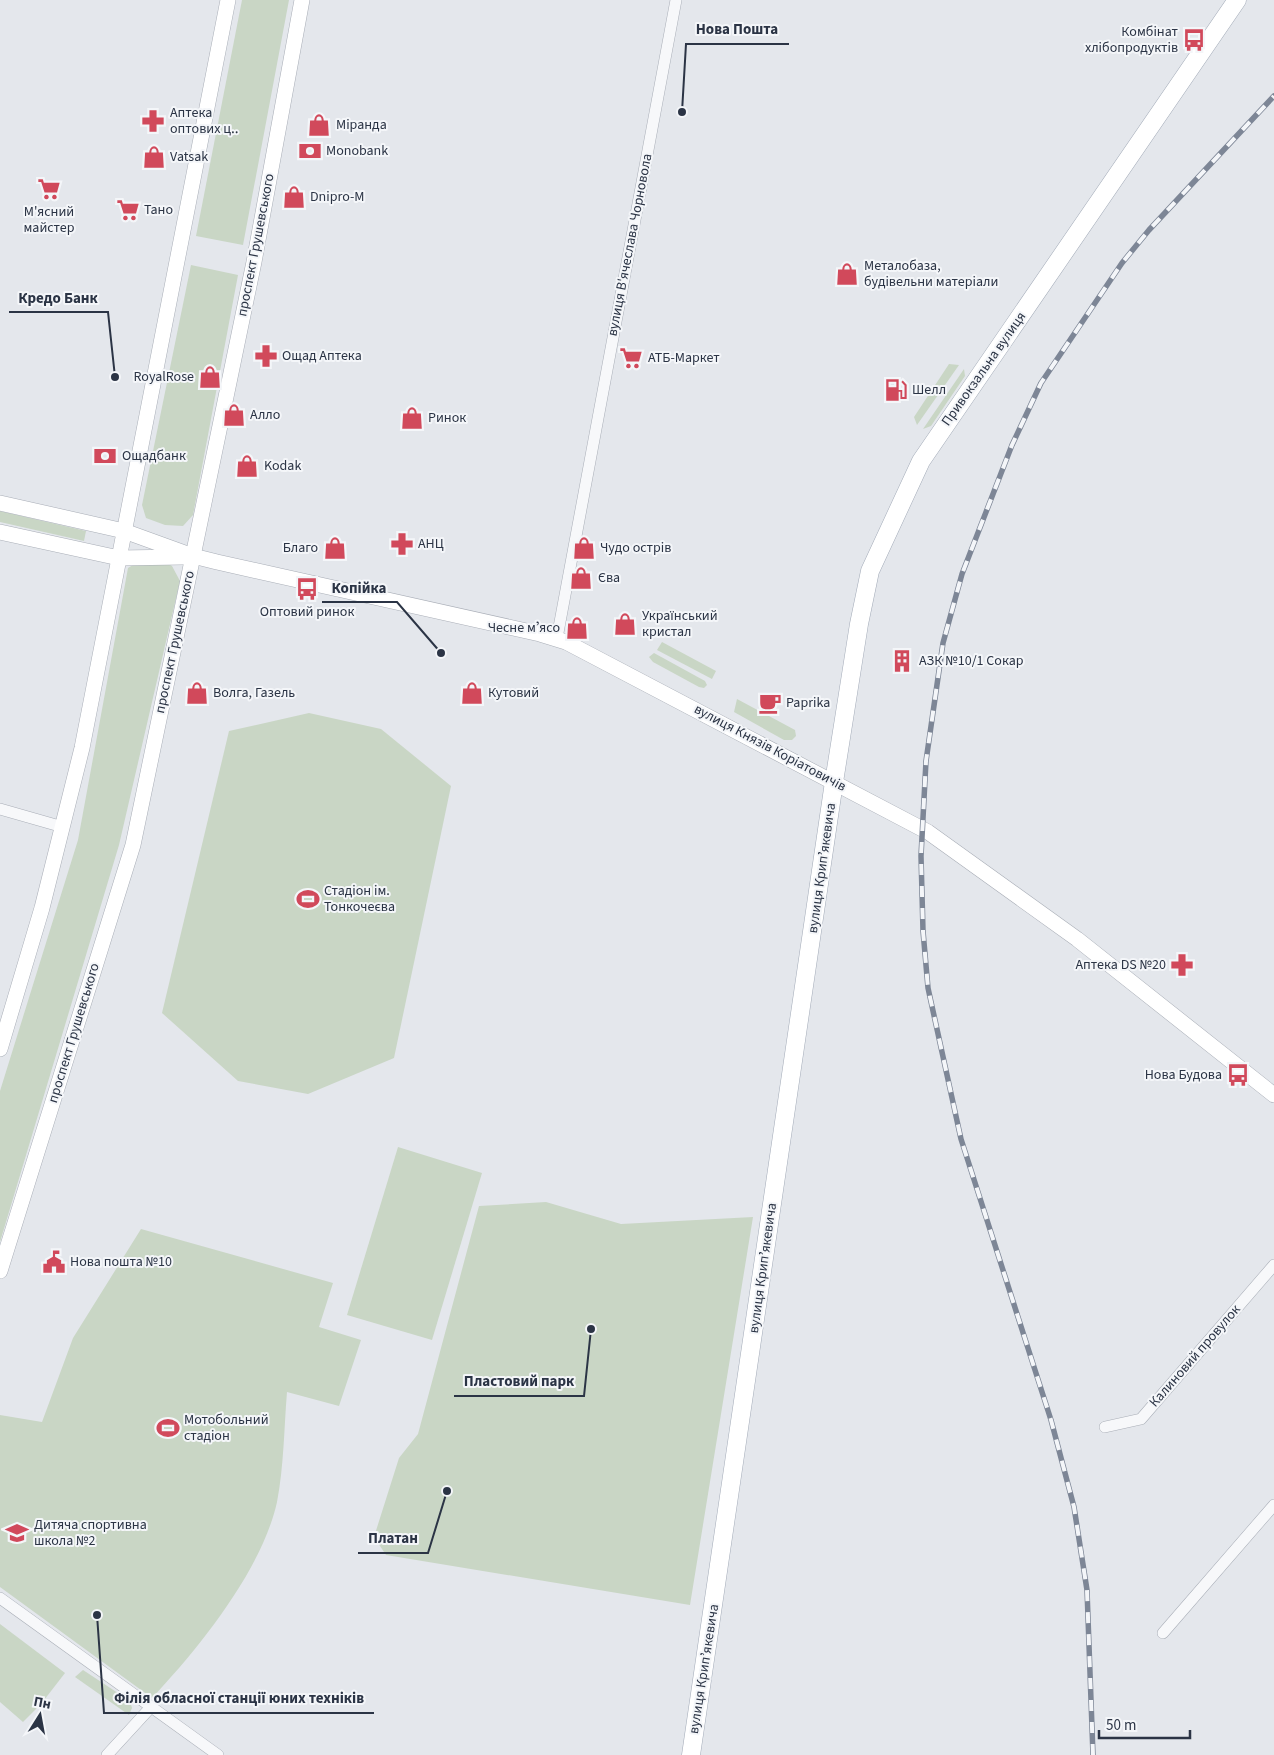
<svg xmlns="http://www.w3.org/2000/svg" width="1274" height="1755" font-family="'Source Sans 3',sans-serif">
<style>
.green{fill:#c9d6c5}
.lines{fill:none;stroke-linecap:round;stroke-linejoin:round}
.minor-casing{stroke:#a9aeb7;stroke-width:12}
.secondary-casing{stroke:#a9aeb7;stroke-width:16}
.primary-casing{stroke:#a3abb8;stroke-width:19}
.minor{stroke:#f7f8fa;stroke-width:11}
.secondary{stroke:#fff;stroke-width:15}
.primary{stroke:#fff;stroke-width:18}
.rail-casing{stroke:#7d8696;stroke-width:5.5}
.rail{stroke:#f4f6f9;stroke-width:4;stroke-dasharray:11;stroke-linecap:butt}
.labels{text-anchor:middle;dominant-baseline:central;stroke-width:4;stroke-linejoin:round;paint-order:stroke}
.poi-label{font-size:14px;fill:#2b3445;stroke:#f4f6f9;text-anchor:start}
.street-label{font-size:14px;fill:#2b3445;stroke:#f4f6f9}
.leader{fill:none;stroke:#2b3445;stroke-width:2}
.callout-dot{fill:#2b3445;stroke:#f4f6f9;stroke-width:2}
.callout-label{font-size:15px;text-anchor:middle;font-weight:bold;fill:#2b3445;stroke:#f4f6f9;stroke-width:4;stroke-linejoin:round;paint-order:stroke}
</style>
<rect width="100%" height="100%" fill="#e4e7ec"/>
<g class="green">
<polygon points="242,0 289,0 243,245 196,236"/>
<polygon points="191,265 238,275 193,515 183,526 165,525 146,518 142,505"/>
<polygon points="949,364 959,365 917,425 914,417"/>
<polygon points="964,369 965,376 931,426 923,429"/>
<polygon points="0,511 86,531 84,541 0,522"/>
<polygon points="157,558 172,566 180,581 119,845 0,1242 0,1091 78,840 128,568 141,560"/>
<polygon points="662,642 716,671 712,679 657,650"/>
<polygon points="654,653 705,681 707,685 704,688 699,687 653,662 649,657"/>
<polygon points="737,699 795,730 796,736 792,740 784,740 734,712"/>
<polygon points="309,713 381,729 451,786 394,1058 308,1094 238,1081 162,1013 229,731"/>
<polygon points="398,1147 482,1173 432,1340 347,1315"/>
<polygon points="546,1202 621,1224 753,1217 690,1605 386,1555 374,1537 399,1458 418,1434 479,1206"/>
<path d="M141,1229L333,1283L319,1327L361,1340L339,1406L287,1392C284,1428 284,1466 277,1502C262,1570 199,1648 152,1698L0,1587V1415L42,1422L73,1338Z"/>
<polygon points="0,1624 65,1673 41,1704 23,1722 0,1702"/>
<polygon points="83,1670 130,1701 132,1708 129,1715 75,1677"/>
</g>
<g class="lines">
<defs>
<g id="minor">
<polyline points="557,638 676,0"/>
<polyline points="0,809 63,827"/>
<polyline points="1105,1427 1141,1419 1274,1265"/>
<polyline points="0,1598 218,1755"/>
<polyline points="1163,1633 1274,1505"/>
<polyline points="107,1755 151,1707"/>
</g>
<g id="secondary">
<polyline points="0,503 124,531 193,556 217,562 540,634 566,642 928,832 1077,939 1274,1095"/>
<polyline points="0,532 119,558 183,557"/>
<polyline points="0,1049 42,908 82,748 228,0"/>
<polyline points="0,1271 133,845 254,262 302,0"/>
</g>
<polyline id="primary" points="691,1755 834,782 859,624 870,571 921,461 1237,0"/>
</defs>
<use href="#minor" class="minor-casing"/>
<use href="#secondary" class="secondary-casing"/>
<use href="#primary" class="primary-casing"/>
<use href="#minor" class="minor"/>
<use href="#secondary" class="secondary"/>
<use href="#primary" class="primary"/>
<defs>
<polyline id="rail" points="1093,1755 1087,1590 1074,1507 1051,1420 961,1139 928,988 923,931 921,856 926,761 943,643 962,574 1012,445 1041,383 1122,263 1149,230 1274,96"/>
</defs>
<use href="#rail" class="rail-casing"/>
<use href="#rail" class="rail"/>
</g>
<defs>
<symbol id="bus-bare" viewBox="-9 -9 18 18"><path d="M-5-6H5V4H4V6H2V4H-2V6H-4V4H-5ZM-3.5-4V0h7V-4ZM-3.5 1.2v1.5H-2V1.2ZM2 1.2v1.5H3.5V1.2Z" fill="#d1495b" stroke="#f4f6f9" stroke-width="2.5" paint-order="stroke"/></symbol>
<symbol id="pharmacy-bare" viewBox="-9 -9 18 18"><path d="M-2-6h4v4h4v4h-4v4h-4v-4h-4v-4h4Z" fill="#d1495b" stroke="#f4f6f9" stroke-width="2.5" paint-order="stroke"/></symbol>
<symbol id="shop-bare" viewBox="-9 -9 18 18"><path d="M-5-2.5h2.3a2.7 3.5 0 0 1 5.4 0H5L5.5 6h-11ZM-1.5-2.5h3a1.5 2.3 0 0 0-3 0Z" fill="#d1495b" stroke="#f4f6f9" stroke-width="2.5" paint-order="stroke"/></symbol>
<symbol id="bank-bare" viewBox="-9 -9 18 18"><path d="M-6-4H6V4H-6ZM0-2.3a2.3 2.3 0 1 0 0 4.6a2.3 2.3 0 1 0 0-4.6Z" fill="#d1495b" stroke="#f4f6f9" stroke-width="2.5" paint-order="stroke"/></symbol>
<symbol id="supermarket-bare" viewBox="-9 -9 18 18"><path d="M-6-5.5h2.5l.6 2H6L4.5 2H-2.5L-4.4-4H-6ZM-1.5 3.2a1.3 1.3 0 1 0 .1 0ZM3 3.2a1.3 1.3 0 1 0 .1 0Z" fill="#d1495b" stroke="#f4f6f9" stroke-width="2.5" paint-order="stroke"/></symbol>
<symbol id="fuel-bare" viewBox="-9 -9 18 18"><path d="M-5.5-6h7V0h2V4h1.3V-2.5L3-4.5l.8-.8L6-3V5H2.5V1h-1V6h-7ZM-4.2-4.7v3.2H.2V-4.7Z" fill="#d1495b" stroke="#f4f6f9" stroke-width="2.5" paint-order="stroke"/></symbol>
<symbol id="building-bare" viewBox="-9 -9 18 18"><path d="M-4-6H4V6H1V3H-1V6H-4ZM-2.5-4.3h1.7v1.8h-1.7ZM.8-4.3h1.7v1.8H.8ZM-2.5-1h1.7V.8h-1.7ZM.8-1h1.7V.8H.8Z" fill="#d1495b" stroke="#f4f6f9" stroke-width="2.5" paint-order="stroke"/></symbol>
<symbol id="cafe-bare" viewBox="-9 -9 18 18"><path d="M-5.5-4.5H6V0H3Q3 3.5 0 3.5H-2.5Q-5.5 3.5-5.5 0ZM3-3.2v2h1.7v-2ZM-6 4.5H4V6H-6Z" fill="#d1495b" stroke="#f4f6f9" stroke-width="2.5" paint-order="stroke"/></symbol>
<symbol id="stadium-bare" viewBox="-9 -9 18 18"><path d="M0-5a6.5 5 0 1 0 0 10a6.5 5 0 1 0 0-10ZM-3.5-1.8h7v3.6h-7Z" fill="#d1495b" stroke="#f4f6f9" stroke-width="2.5" paint-order="stroke"/></symbol>
<symbol id="civic-bare" viewBox="-9 -9 18 18"><path d="M-.6-6.5H3V-4.5H.6V-3L4-1V1h2V6H-6V1h2V-1L-.6-3ZM-1.2 2.5V6h2.4V2.5Z" fill="#d1495b" stroke="#f4f6f9" stroke-width="2.5" paint-order="stroke"/></symbol>
<symbol id="school-bare" viewBox="-9 -9 18 18"><path d="M0-5L7-2L0 1L-7-2ZM-4 1L0 2.5L4 1V4Q0 6-4 4Z" fill="#d1495b" stroke="#f4f6f9" stroke-width="2.5" paint-order="stroke"/></symbol>
</defs>
<g fill-rule="evenodd">
<use href="#bus-bare" x="1178" y="24" width="32" height="32"/>
<use href="#pharmacy-bare" x="137" y="105" width="32" height="32"/>
<use href="#shop-bare" x="303" y="109" width="32" height="32"/>
<use href="#bank-bare" x="294" y="135" width="32" height="32"/>
<use href="#shop-bare" x="138" y="141" width="32" height="32"/>
<use href="#supermarket-bare" x="33" y="173" width="32" height="32"/>
<use href="#shop-bare" x="278" y="181" width="32" height="32"/>
<use href="#supermarket-bare" x="112" y="194" width="32" height="32"/>
<use href="#shop-bare" x="831" y="258" width="32" height="32"/>
<use href="#pharmacy-bare" x="250" y="340" width="32" height="32"/>
<use href="#supermarket-bare" x="615" y="342" width="32" height="32"/>
<use href="#shop-bare" x="194" y="361" width="32" height="32"/>
<use href="#fuel-bare" x="880" y="374" width="32" height="32"/>
<use href="#shop-bare" x="218" y="399" width="32" height="32"/>
<use href="#shop-bare" x="396" y="402" width="32" height="32"/>
<use href="#bank-bare" x="89" y="440" width="32" height="32"/>
<use href="#shop-bare" x="231" y="450" width="32" height="32"/>
<use href="#pharmacy-bare" x="386" y="528" width="32" height="32"/>
<use href="#shop-bare" x="319" y="532" width="32" height="32"/>
<use href="#shop-bare" x="568" y="532" width="32" height="32"/>
<use href="#shop-bare" x="565" y="562" width="32" height="32"/>
<use href="#bus-bare" x="291" y="573" width="32" height="32"/>
<use href="#shop-bare" x="609" y="608" width="32" height="32"/>
<use href="#shop-bare" x="561" y="612" width="32" height="32"/>
<use href="#building-bare" x="886" y="645" width="32" height="32"/>
<use href="#shop-bare" x="181" y="677" width="32" height="32"/>
<use href="#shop-bare" x="456" y="677" width="32" height="32"/>
<use href="#cafe-bare" x="754" y="687" width="32" height="32"/>
<use href="#stadium-bare" x="292" y="883" width="32" height="32"/>
<use href="#pharmacy-bare" x="1166" y="949" width="32" height="32"/>
<use href="#bus-bare" x="1222" y="1059" width="32" height="32"/>
<use href="#civic-bare" x="38" y="1246" width="32" height="32"/>
<use href="#stadium-bare" x="152" y="1412" width="32" height="32"/>
<use href="#school-bare" x="1" y="1517" width="32" height="32"/>
</g>
<g class="labels">
<g class="poi-label">
<text x="1178" y="32" text-anchor="end">Комбінат<tspan x="1178" dy="16">хлібопродуктів</tspan></text>
<text x="170" y="113">Аптека<tspan x="170" dy="16">оптових ц‥</tspan></text>
<text x="336" y="125">Міранда</text>
<text x="326" y="151">Monobank</text>
<text x="170" y="157">Vatsak</text>
<text x="310" y="197">Dnipro-M</text>
<text x="144" y="210">Тано</text>
<text x="49" y="212" text-anchor="middle">М'ясний<tspan x="49" dy="16">майстер</tspan></text>
<text x="864" y="266">Металобаза,<tspan x="864" dy="16">будівельни матеріали</tspan></text>
<text x="282" y="356">Ощад Аптека</text>
<text x="648" y="358">АТБ-Маркет</text>
<text x="194" y="377" text-anchor="end">RoyalRose</text>
<text x="912" y="390">Шелл</text>
<text x="250" y="415">Алло</text>
<text x="428" y="418">Ринок</text>
<text x="122" y="456">Ощадбанк</text>
<text x="264" y="466">Kodak</text>
<text x="418" y="544">АНЦ</text>
<text x="318" y="548" text-anchor="end">Благо</text>
<text x="600" y="548">Чудо острів</text>
<text x="598" y="578">Єва</text>
<text x="307" y="612" text-anchor="middle">Оптовий ринок</text>
<text x="642" y="616">Український<tspan x="642" dy="16">кристал</tspan></text>
<text x="560" y="628" text-anchor="end">Чесне мʼясо</text>
<text x="919" y="661">АЗК №10/1 Сокар</text>
<text x="213" y="693">Волга, Газель</text>
<text x="488" y="693">Кутовий</text>
<text x="786" y="703">Paprika</text>
<text x="324" y="891">Стадіон ім.<tspan x="324" dy="16">Тонкочеєва</tspan></text>
<text x="1166" y="965" text-anchor="end">Аптека DS №20</text>
<text x="1222" y="1075" text-anchor="end">Нова Будова</text>
<text x="70" y="1262">Нова пошта №10</text>
<text x="184" y="1420">Мотобольний<tspan x="184" dy="16">стадіон</tspan></text>
<text x="34" y="1525">Дитяча спортивна<tspan x="34" dy="16">школа №2</tspan></text>
</g>
<g class="street-label">
<text transform="translate(256 245) rotate(-79)">проспект Грушевського</text>
<text transform="translate(630 245) rotate(-79)">вулиця В'ячеслава Чорновола</text>
<text transform="translate(984 369) rotate(-55)">Привокзальна вулиця</text>
<text transform="translate(175 642) rotate(-78)">проспект Грушевського</text>
<text transform="translate(770 748) rotate(28)">вулиця Князів Коріатовичів</text>
<text transform="translate(822 868) rotate(-82)">вулиця Крипʼякевича</text>
<text transform="translate(74 1033) rotate(-73)">проспект Грушевського</text>
<text transform="translate(763 1268) rotate(-82)">вулиця Крипʼякевича</text>
<text transform="translate(1195 1356) rotate(-49)">Калиновий провулок</text>
<text transform="translate(704 1669) rotate(-81)">вулиця Крипʼякевича</text>
</g>
</g>
<path class="leader" d="M682 112L686 44H789M115 377L108 312H9M441 653L397 602H322M591 1329L584 1396H454M447 1491L428 1553H358M97 1615L104 1713H374"/>
<g class="callout-dot">
<circle cx="682" cy="112" r="5"/>
<circle cx="115" cy="377" r="5"/>
<circle cx="441" cy="653" r="5"/>
<circle cx="591" cy="1329" r="5"/>
<circle cx="447" cy="1491" r="5"/>
<circle cx="97" cy="1615" r="5"/>
</g>
<g class="callout-label">
<text x="737" y="34">Нова Пошта</text>
<text x="58" y="303">Кредо Банк</text>
<text x="359" y="593">Копійка</text>
<text x="519" y="1386">Пластовий парк</text>
<text x="393" y="1543">Платан</text>
<text x="239" y="1703">Філія обласної станції юних техніків</text>
</g>
<g transform="translate(40 1715) rotate(11)" stroke="#f4f6f9" stroke-width="4" paint-order="stroke">
<path d="M0-4L9 19L0 12L-9 19Z" fill="#2b3445"/>
<text y="-8" font-size="14" font-weight="bold" text-anchor="middle" fill="#2b3445">Пн</text>
</g>
<path d="M1099 1730v8h91v-8" fill="none" stroke="#2b3445" stroke-width="2.5"/>
<text x="1106" y="1730" font-size="15" fill="#2b3445" stroke="#f4f6f9" stroke-width="4" paint-order="stroke">50 m</text>
</svg>
